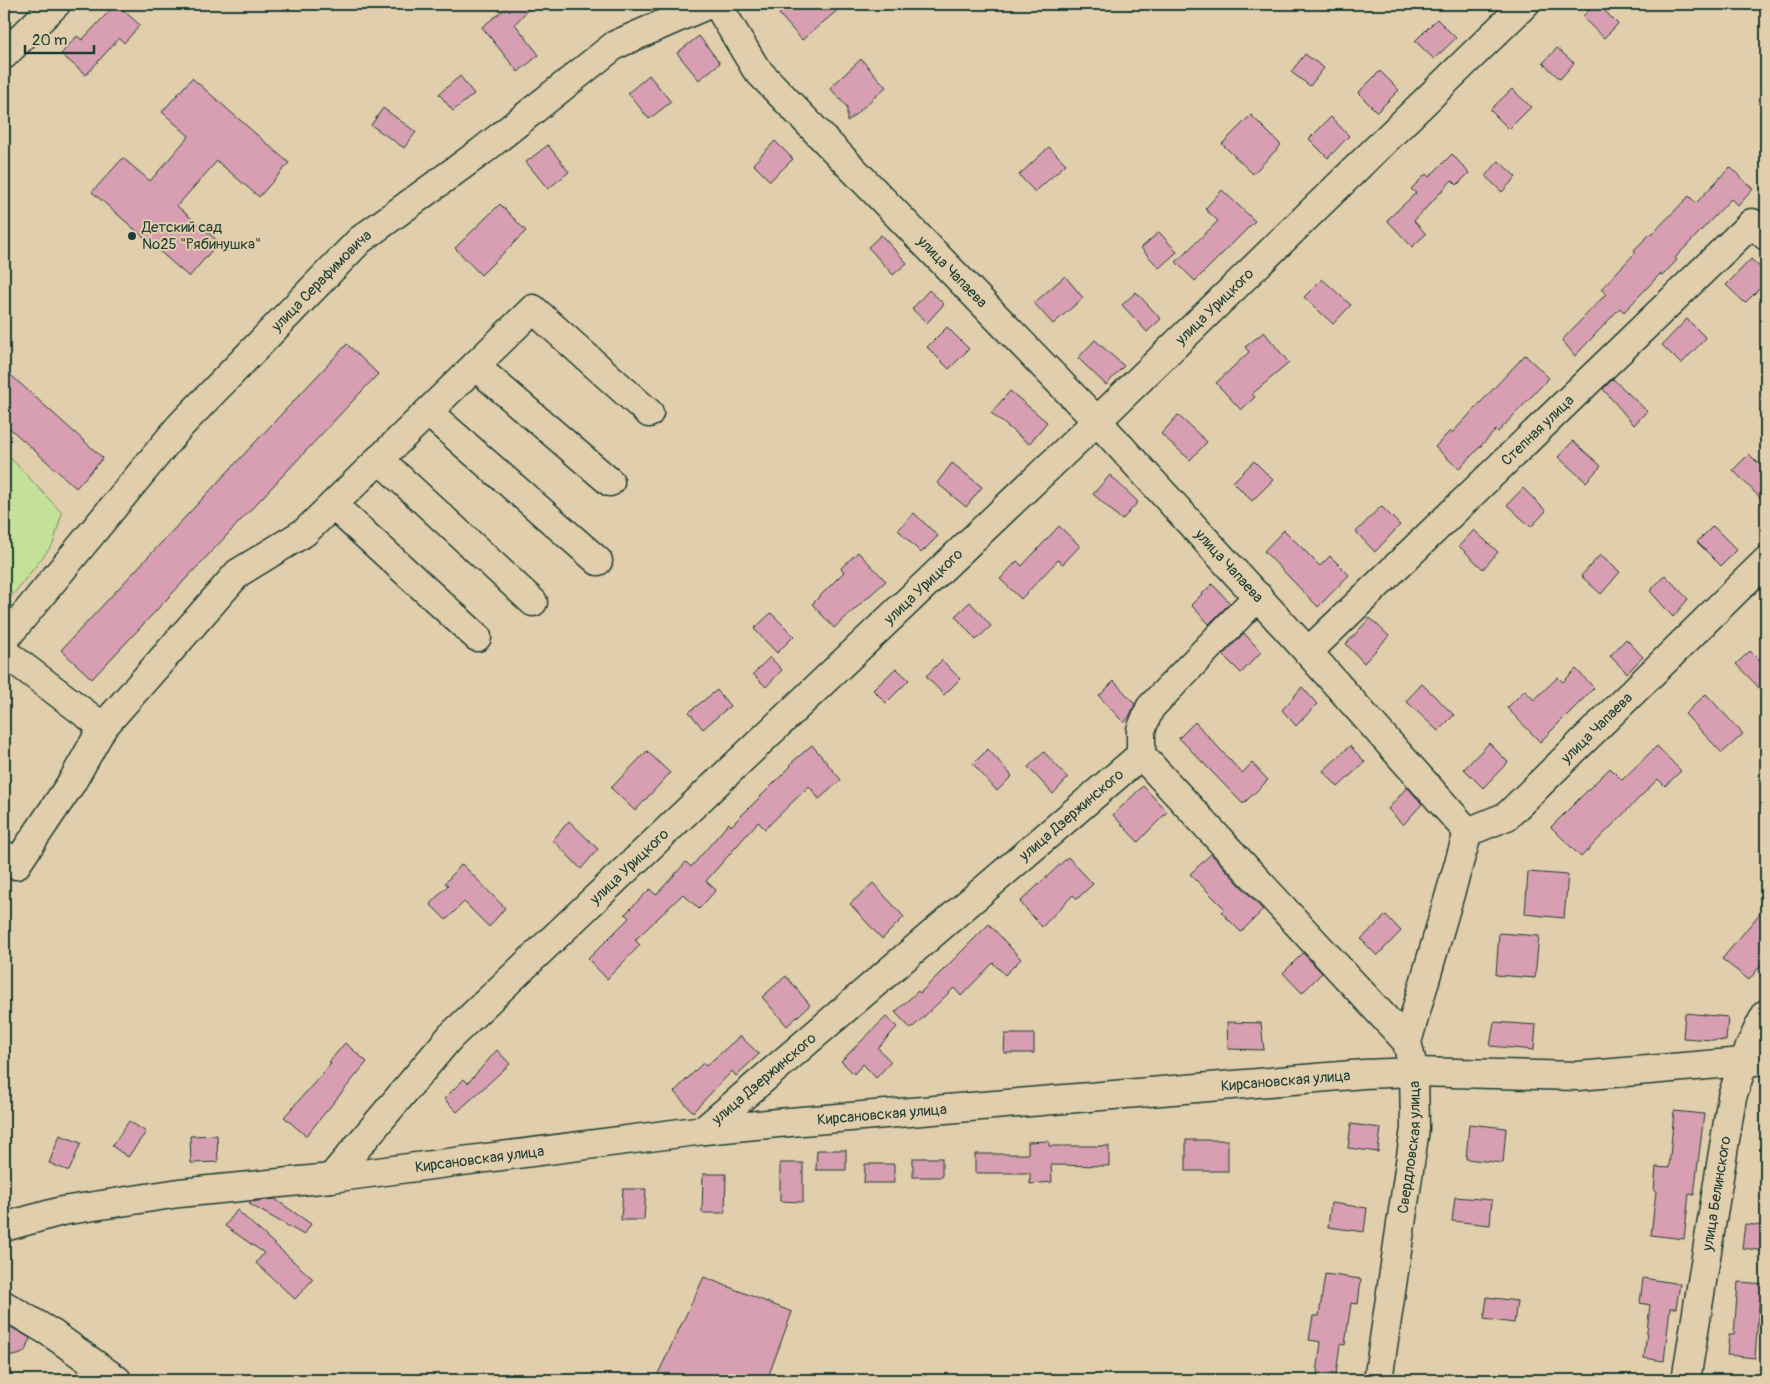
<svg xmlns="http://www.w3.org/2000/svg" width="1770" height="1384" font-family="Pangolin,sans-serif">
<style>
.green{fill:#c3e199;stroke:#718f66}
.building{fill:#d79fb1;stroke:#1f3d34}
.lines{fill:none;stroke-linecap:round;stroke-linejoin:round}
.minor-casing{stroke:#1f3d34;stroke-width:31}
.minor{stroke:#e1ceac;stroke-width:28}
.poi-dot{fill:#1f3d34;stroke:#e1ceac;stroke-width:2}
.labels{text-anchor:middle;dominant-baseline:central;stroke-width:4;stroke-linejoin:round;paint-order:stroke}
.poi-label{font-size:15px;fill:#1f3d34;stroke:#e1ceac;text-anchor:start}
.street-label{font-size:15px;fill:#1f3d34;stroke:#e1ceac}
</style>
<rect width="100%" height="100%" fill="#e1ceac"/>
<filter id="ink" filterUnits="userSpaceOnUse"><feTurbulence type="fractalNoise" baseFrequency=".02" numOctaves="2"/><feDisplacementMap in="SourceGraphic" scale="10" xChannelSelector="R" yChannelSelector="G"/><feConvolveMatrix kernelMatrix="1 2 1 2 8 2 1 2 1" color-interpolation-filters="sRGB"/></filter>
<g filter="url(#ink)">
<polygon class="green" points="4,451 62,513 53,544 4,606"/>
<g class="building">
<polygon points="116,4 140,25 124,43 119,38 86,75 61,54 77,36 82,40"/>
<polygon points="511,4 533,4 515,24 539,55 518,72 482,27"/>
<polygon points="791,4 845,4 802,40 779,14"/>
<polygon points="1595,4 1598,4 1618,24 1604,38 1582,17"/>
<polygon points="1437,19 1456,38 1434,59 1415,41"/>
<polygon points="699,36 720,63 699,80 677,53"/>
<polygon points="1557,48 1574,63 1560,79 1543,63"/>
<polygon points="1305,54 1324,68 1310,86 1291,72"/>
<polygon points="861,59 886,87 847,122 847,107 830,88"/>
<polygon points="1380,71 1399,90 1377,112 1358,93"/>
<polygon points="649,75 671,102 649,119 628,93"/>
<polygon points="460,76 474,94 453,111 439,94"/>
<polygon points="192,78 289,163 259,197 217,161 177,206 219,242 189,277 92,192 123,158 150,181 189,136 162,112"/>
<polygon points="1512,89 1531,107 1509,129 1490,110"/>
<polygon points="383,108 416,132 404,148 371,125"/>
<polygon points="1251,115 1281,145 1253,174 1222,144"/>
<polygon points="1331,117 1349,136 1328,158 1309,139"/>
<polygon points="775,141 793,159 770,181 753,164"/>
<polygon points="548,145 569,172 548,189 526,162"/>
<polygon points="1049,147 1066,164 1035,192 1019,175"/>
<polygon points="1452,154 1469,173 1457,185 1452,180 1414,221 1426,234 1412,247 1387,220 1416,193 1411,189 1426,174 1429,177"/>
<polygon points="1499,161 1516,177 1502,192 1485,176"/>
<polygon points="1730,167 1753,189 1738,206 1731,199 1675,258 1677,260 1662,276 1660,274 1624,312 1620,308 1575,356 1562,340 1606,294 1601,289 1636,252 1634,250 1650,234 1651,235 1689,196 1696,203"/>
<polygon points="1222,190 1255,221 1195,281 1176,262 1218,221 1205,209"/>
<polygon points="500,204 526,231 481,275 455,248"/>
<polygon points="1159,232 1177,252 1159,268 1141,248"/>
<polygon points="881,235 907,263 893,275 868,247"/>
<polygon points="1751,259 1766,273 1766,282 1745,303 1726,285"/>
<polygon points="1065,276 1083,298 1053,324 1034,303"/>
<polygon points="1322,279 1351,305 1333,324 1304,297"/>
<polygon points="929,290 944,304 927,323 912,309"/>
<polygon points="1136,292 1161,319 1147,332 1122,305"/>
<polygon points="1687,319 1706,338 1681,364 1662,345"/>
<polygon points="947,327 969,349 949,369 927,347"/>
<polygon points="1264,332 1289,363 1252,394 1255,397 1241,410 1216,383 1249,352 1245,347"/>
<polygon points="1095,340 1124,366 1106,385 1078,358"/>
<polygon points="347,344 378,374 92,679 61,650"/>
<polygon points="1525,355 1549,378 1498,432 1496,430 1459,469 1435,447 1450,431 1452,433"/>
<polygon points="4,369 103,458 76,488 4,423"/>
<polygon points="1613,379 1647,411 1634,425 1603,389"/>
<polygon points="1010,391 1047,422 1029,444 991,413"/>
<polygon points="1178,415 1207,442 1190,460 1161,434"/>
<polygon points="1573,441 1601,466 1586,482 1558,457"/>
<polygon points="1749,454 1766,471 1766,504 1733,470"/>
<polygon points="1254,461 1273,480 1252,501 1233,482"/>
<polygon points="952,463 982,487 966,507 937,483"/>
<polygon points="1110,475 1138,502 1122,520 1093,494"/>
<polygon points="1523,488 1546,511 1531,527 1507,505"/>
<polygon points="1381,506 1400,525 1375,552 1356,532"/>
<polygon points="914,513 938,536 921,553 898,530"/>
<polygon points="1059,526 1080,546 1063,564 1058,560 1021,599 1000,579 1017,561 1022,566"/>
<polygon points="1713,526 1737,550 1721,566 1697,542"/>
<polygon points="1284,530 1320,566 1330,556 1349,575 1318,607 1264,551"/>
<polygon points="1474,530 1498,552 1483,569 1459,546"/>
<polygon points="858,552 886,581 834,628 812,604 844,572 841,568"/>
<polygon points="1600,555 1620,572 1601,594 1581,576"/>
<polygon points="1665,575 1688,599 1673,617 1650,591"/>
<polygon points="1212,584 1230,603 1209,624 1191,605"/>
<polygon points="970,602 991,626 976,640 955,616"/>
<polygon points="771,613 794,636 777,653 754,629"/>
<polygon points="1370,618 1389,636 1364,663 1346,644"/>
<polygon points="1244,633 1261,652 1241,673 1223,655"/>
<polygon points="1626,639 1643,657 1627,673 1610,656"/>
<polygon points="1750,651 1766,667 1766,695 1736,664"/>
<polygon points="770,657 782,670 766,687 753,674"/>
<polygon points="942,660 960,679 944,695 926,676"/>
<polygon points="896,668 909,680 886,703 873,690"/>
<polygon points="1576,669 1594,688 1540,742 1507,708 1525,690 1534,700 1558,677 1563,682"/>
<polygon points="1114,681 1135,704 1129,717 1124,723 1099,696"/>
<polygon points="1422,684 1454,715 1438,731 1406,701"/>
<polygon points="1302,687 1317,704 1296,726 1282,710"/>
<polygon points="717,690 730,706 703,729 689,712"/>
<polygon points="1706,694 1743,734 1722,753 1685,714"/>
<polygon points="1195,722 1242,773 1252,763 1268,780 1243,804 1179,738"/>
<polygon points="1489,743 1508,762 1483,788 1464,769"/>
<polygon points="812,745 841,780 819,799 809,786 765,829 758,822 706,881 716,890 699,909 683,894 635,940 640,945 607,979 588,959 629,918 625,914 650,889 656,895 686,862 691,867 729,823 731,826 791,766 790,764"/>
<polygon points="1350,746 1365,762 1338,787 1323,771"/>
<polygon points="1657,746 1681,771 1665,786 1658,779 1581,857 1551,827 1610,768 1622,780"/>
<polygon points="988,749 1012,776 997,791 973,764"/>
<polygon points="647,751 670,773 635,811 611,788"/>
<polygon points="1044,752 1068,778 1053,794 1028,767"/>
<polygon points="1143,786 1167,812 1138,842 1113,815"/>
<polygon points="1407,787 1422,804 1403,825 1388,809"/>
<polygon points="569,821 598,849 581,869 553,840"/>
<polygon points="1211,854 1263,910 1241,932 1221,912 1225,909 1190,874"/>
<polygon points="1068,857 1093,884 1077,899 1073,895 1042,927 1020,902"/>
<polygon points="462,864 505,908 489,927 464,902 446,920 430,904 448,885 445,883"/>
<polygon points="1528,872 1568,875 1564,918 1525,914"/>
<polygon points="873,883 904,917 882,939 850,904"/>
<polygon points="1766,906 1766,959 1749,980 1722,959"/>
<polygon points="1386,915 1401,931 1377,956 1361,939"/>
<polygon points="989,924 1021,959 1005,975 993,963 961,996 954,988 911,1029 895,1012 918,991 920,993"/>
<polygon points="1499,933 1539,936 1535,978 1496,975"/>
<polygon points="1303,953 1322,973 1302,993 1283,973"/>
<polygon points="786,976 810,1005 787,1026 762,997"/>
<polygon points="1685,1013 1728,1017 1726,1041 1683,1038"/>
<polygon points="886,1017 897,1027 878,1048 891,1062 876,1078 863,1064 854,1074 841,1061"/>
<polygon points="1227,1022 1261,1023 1264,1050 1228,1049"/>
<polygon points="1494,1022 1536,1025 1534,1050 1490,1046"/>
<polygon points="1005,1034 1034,1034 1034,1053 1004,1053"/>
<polygon points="740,1036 759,1054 736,1076 732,1071 693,1112 674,1092 703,1063 706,1066"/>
<polygon points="345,1043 367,1062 306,1136 284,1117 331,1064 329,1062"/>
<polygon points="497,1050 510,1064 457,1112 444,1099 464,1079 468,1083"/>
<polygon points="1674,1111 1704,1114 1694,1195 1689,1194 1684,1239 1651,1235 1656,1191 1654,1191 1656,1167 1669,1168"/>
<polygon points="129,1121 146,1132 128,1157 112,1146"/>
<polygon points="1351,1124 1381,1128 1378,1152 1348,1148"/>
<polygon points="1469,1124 1506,1128 1503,1163 1466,1159"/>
<polygon points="60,1135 81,1143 69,1171 49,1163"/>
<polygon points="217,1135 218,1162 191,1163 190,1136"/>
<rect x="1186" y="1140" width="42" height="31"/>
<polygon points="1049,1141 1049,1146 1109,1146 1109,1166 1051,1165 1052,1182 1030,1184 1030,1173 975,1173 975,1154 1028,1154 1028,1142"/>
<polygon points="817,1150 846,1150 846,1170 816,1170"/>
<rect x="913" y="1158" width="29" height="19"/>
<polygon points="780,1163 803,1163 803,1202 780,1201"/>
<polygon points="865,1164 894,1164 894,1183 864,1183"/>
<polygon points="703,1174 726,1174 725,1213 702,1213"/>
<polygon points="623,1189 646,1189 644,1220 621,1220"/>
<polygon points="1455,1197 1492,1200 1490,1225 1452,1221"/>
<polygon points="275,1199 311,1224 304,1235 249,1204 250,1202"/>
<polygon points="1331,1203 1367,1208 1364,1232 1328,1227"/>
<polygon points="237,1210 313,1279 295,1299 256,1263 264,1253 225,1226"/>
<polygon points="1745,1224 1766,1226 1766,1251 1742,1248"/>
<polygon points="1325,1274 1361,1279 1358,1304 1351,1303 1345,1345 1340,1344 1336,1375 1317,1373 1321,1342 1309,1340 1313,1316 1319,1316"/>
<polygon points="704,1277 792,1312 767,1380 655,1380"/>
<polygon points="1643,1278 1680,1284 1676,1308 1670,1308 1664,1361 1644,1358 1650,1305 1640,1303"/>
<polygon points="1738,1282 1766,1284 1764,1305 1759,1304 1755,1358 1727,1355 1729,1335 1734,1335"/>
<polygon points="1487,1297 1517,1301 1514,1323 1484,1319"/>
<polygon points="4,1323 30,1338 27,1349 21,1354 14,1356 4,1354"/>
</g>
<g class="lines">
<defs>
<g id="minor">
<path id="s1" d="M717,4L756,69L1097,421L1308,652L1468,832"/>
<polyline points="4,55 56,4"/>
<polyline points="475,366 610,482"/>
<polyline points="429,413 598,561"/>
<polyline points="379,459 533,602"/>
<polyline points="333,505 477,637"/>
<path id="s2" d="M4,640L180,426L360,240L482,151L615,45L709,4"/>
<polyline points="4,652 103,727"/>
<path id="s3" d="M1308,652L1752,223L1766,236"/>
<polyline points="1141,755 1141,730 1150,708 1258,596"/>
<path id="s4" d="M1468,832L1507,816L1766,561"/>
<polyline points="4,855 16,865 72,782 103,727 238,573 305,532 533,309 649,413"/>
<path id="s5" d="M704,1130L1141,755L1407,1042"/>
<path id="s6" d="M331,1178L451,1036L1097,421L1525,4"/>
<path id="s7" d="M4,1227L62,1211L179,1193L331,1178L704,1130L778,1123L1364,1074L1414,1072L1578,1076L1766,1060"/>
<polyline points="4,1305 51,1333 117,1380"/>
<path id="s8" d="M1378,1380L1415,1129L1414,1072L1407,1042L1468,832"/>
<path id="s9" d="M1686,1380L1732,1097C1741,1068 1751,1041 1766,1014"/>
</g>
</defs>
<use href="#minor" class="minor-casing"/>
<use href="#minor" class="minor"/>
</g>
</g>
<circle class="poi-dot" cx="132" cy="236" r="5"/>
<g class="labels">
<g class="poi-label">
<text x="142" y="227">Детский сад<tspan x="142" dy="17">№25 "Рябинушка"</tspan></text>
</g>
<g class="street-label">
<text stroke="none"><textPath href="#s1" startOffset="358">улица Чапаева</textPath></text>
<text stroke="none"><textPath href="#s2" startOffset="480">улица Серафимовича</textPath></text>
<text stroke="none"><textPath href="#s6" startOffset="1242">улица Урицкого</textPath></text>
<text stroke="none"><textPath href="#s3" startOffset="319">Степная улица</textPath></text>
<text stroke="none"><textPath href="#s1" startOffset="762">улица Чапаева</textPath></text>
<text stroke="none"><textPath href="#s6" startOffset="838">улица Урицкого</textPath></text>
<text stroke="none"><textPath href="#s4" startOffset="168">улица Чапаева</textPath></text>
<text stroke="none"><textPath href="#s5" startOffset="484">улица Дзержинского</textPath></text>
<text stroke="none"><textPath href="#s6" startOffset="432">улица Урицкого</textPath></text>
<text stroke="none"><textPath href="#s5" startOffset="79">улица Дзержинского</textPath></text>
<text stroke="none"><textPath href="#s7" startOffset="1291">Кирсановская улица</textPath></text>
<text stroke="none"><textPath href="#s7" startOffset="886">Кирсановская улица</textPath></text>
<text stroke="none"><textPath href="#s8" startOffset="235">Свердловская улица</textPath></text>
<text stroke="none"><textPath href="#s7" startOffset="481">Кирсановская улица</textPath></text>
<text stroke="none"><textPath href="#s9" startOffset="189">улица Белинского</textPath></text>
</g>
</g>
<rect width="1770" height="1384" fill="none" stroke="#e1ceac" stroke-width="20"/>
<rect x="10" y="10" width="1750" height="1364" fill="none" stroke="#1f3d34" stroke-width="2" filter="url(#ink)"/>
<path d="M25 45v8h69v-8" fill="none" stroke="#1f3d34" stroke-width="2.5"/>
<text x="32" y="45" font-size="15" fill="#1f3d34" stroke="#e1ceac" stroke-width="4" paint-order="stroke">20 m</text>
</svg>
